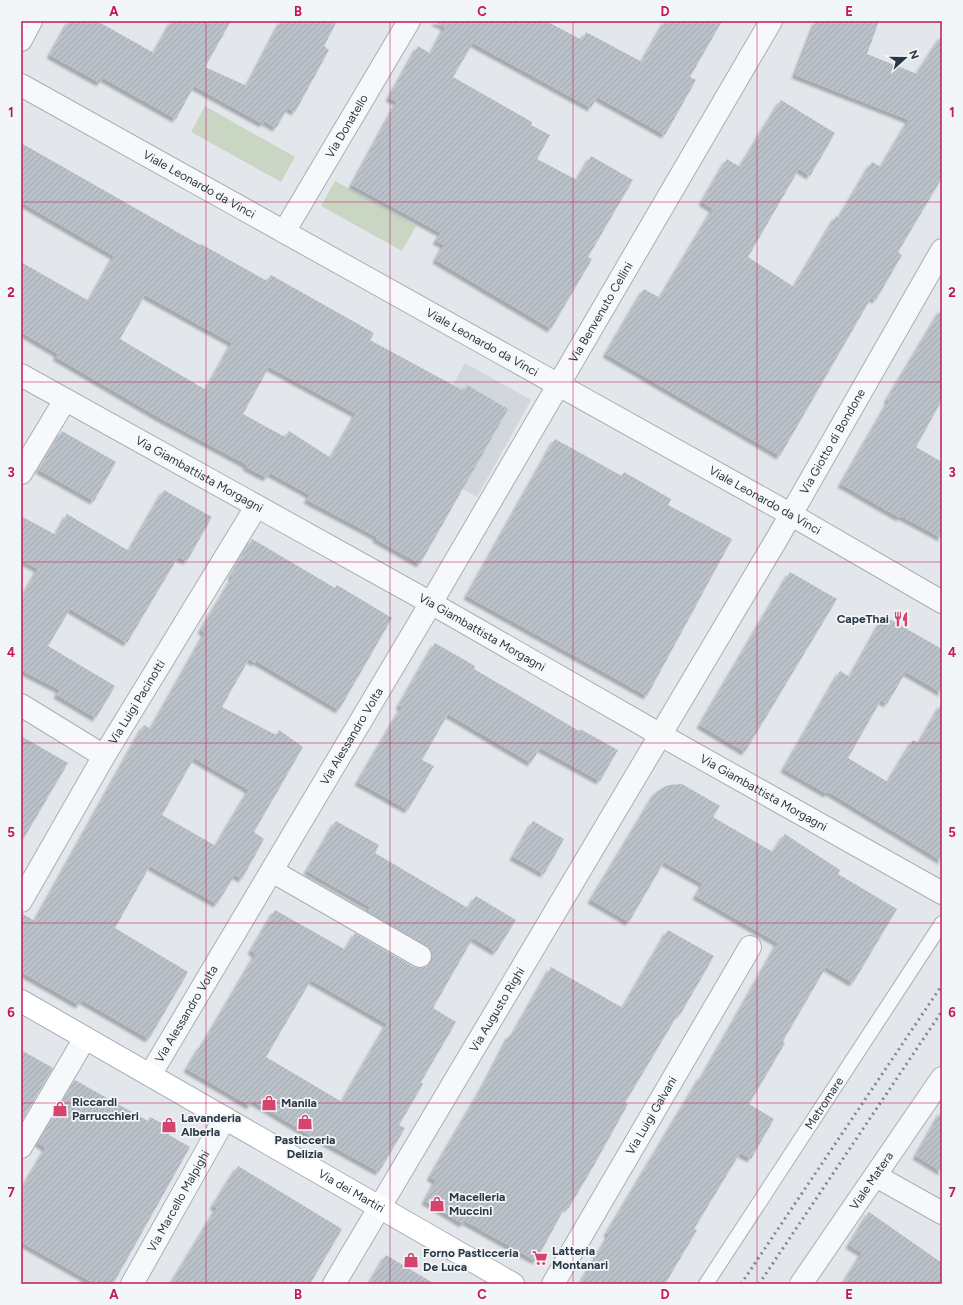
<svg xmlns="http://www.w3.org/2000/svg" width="963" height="1305" font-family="Figtree,sans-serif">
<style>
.built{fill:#d1d7dd}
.green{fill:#cad6c4}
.building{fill:url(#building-hatch);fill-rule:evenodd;filter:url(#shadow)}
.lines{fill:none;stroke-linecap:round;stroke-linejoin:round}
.lane-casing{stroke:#a8afb6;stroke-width:16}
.street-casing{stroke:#a8afb6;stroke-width:24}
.secondary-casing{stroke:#a8afb6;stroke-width:24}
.lane{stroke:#f6f8f9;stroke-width:14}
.street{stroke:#f6f8f9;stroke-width:22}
.secondary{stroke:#fff;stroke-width:22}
.rail{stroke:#7b8996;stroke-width:3;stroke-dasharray:2 4;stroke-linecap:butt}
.grid{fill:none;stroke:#c2185b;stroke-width:1;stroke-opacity:0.55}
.labels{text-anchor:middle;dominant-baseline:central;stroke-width:3.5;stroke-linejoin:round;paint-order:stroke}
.street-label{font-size:12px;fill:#2a3744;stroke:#f3f6f8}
.poi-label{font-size:12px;font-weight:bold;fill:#2a3744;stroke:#f3f6f8;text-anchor:start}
.neatline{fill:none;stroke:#c2185b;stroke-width:1.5}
.grid-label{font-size:13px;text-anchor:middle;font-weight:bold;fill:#c2185b}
</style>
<defs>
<pattern id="building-hatch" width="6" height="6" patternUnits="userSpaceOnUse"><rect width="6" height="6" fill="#bac1c9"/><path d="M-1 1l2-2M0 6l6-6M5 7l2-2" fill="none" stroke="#a0a6ae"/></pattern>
<filter id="shadow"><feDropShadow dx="-3.5" dy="3.5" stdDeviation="1" flood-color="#0004"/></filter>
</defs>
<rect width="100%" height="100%" fill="#e3e7eb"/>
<polygon class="built" points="465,363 531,400 477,497 411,459"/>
<g class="green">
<polygon points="205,106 295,157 281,182 191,132"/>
<polygon points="335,181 416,226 402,251 321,206"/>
</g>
<g class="building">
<polygon points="69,21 97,21 154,53 172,21 231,21 205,67 247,86 281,21 337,21 324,46 329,50 295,112 288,108 276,128 264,121 263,124 194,86 176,119 103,78 100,83 50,55"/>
<polygon points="433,21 546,21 582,40 586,32 642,62 665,21 722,21 690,77 696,80 665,135 597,97 591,108 473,43 453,77 532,122 531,125 550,135 537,159 577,180 591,156 633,180 588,257 592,259 551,329 436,260 444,245 436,241 441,233 352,185 397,102 389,98 418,46 431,54 445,27"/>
<polygon points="816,21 879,21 867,54 917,74 942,35 942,178 898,252 902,255 876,300 871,298 780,456 606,354 644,289 660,298 713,209 702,202 727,159 740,167 781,100 835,133 810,176 799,169 748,257 794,287 836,216 839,218 872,162 881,167 909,120 795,75"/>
<path d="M21,143L200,245L201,244L267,281L271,275L374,333L370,340L464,391L467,385L508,409L420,564L376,539L377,537L307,500L310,495L270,473L267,478L246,467L247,465L160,418L56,357L58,354L21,332V262L89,301L114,256L21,202ZM145,295L232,343L206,390L120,339ZM269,367L356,414L331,458L289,431L285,437L243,414Z"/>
<polygon points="942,308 942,400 916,447 942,462 942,538 901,516 900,518 841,484 889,401 887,400"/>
<polygon points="62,431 116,462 94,501 39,470"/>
<polygon points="555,439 622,476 624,472 671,499 668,505 732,539 647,696 467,596"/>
<polygon points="164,490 212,517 187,561 178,557 127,643 70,609 48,646 115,686 96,718 57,695 60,690 21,670 21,600 38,569 21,560 21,516 56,535 67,514 129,551"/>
<path d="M252,539L335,588L337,585L392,618L339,710L256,661L255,663L249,659L222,707L276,735L279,730L303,747L254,832L264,839L242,879L235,875L217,904L150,866L115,928L188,972L149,1039L82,1000L79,1005L21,972V913L35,921L144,725L151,729L205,633L201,630L233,577L231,576ZM194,758L249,790L216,846L162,815Z"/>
<polygon points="790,572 837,599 745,752 700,725"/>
<polygon points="884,616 942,649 942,693 906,672 887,704 881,700 848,758 888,782 913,740 919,743 942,703 942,861 829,792 827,794 784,769 840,671 850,677"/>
<polygon points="435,643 475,666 474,669 579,731 580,729 618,750 600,781 540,748 531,763 448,714 422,760 434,766 408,810 358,782 402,707 399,706"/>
<polygon points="21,736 68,763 21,843"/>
<polygon points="682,784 720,806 713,817 773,852 785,834 840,870 838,874 897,909 853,983 826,967 783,1041 785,1043 749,1104 774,1119 751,1159 740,1153 694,1229 697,1230 665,1284 580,1284 609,1235 607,1233 701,1076 702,1077 778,943 696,896 703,884 664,862 629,922 591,900 656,792 668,785"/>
<path d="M336,821L379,845L375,853L468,908L476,896L516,920L496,952L473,938L433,1008L456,1022L421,1082L423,1084L399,1125L405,1128L379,1172L312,1135L311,1136L253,1101L250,1106L187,1069L201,1045L202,1046L256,954L251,951L275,910L346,950L355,933L414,967L420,968L426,967L431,963L432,956L431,949L426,945L368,912L370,907L307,871ZM311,980L387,1024L342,1102L266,1057Z"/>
<polygon points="533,821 564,839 544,874 513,857"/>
<polygon points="668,930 714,956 680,1015 678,1014 625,1103 628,1104 593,1167 568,1209 565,1207 536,1261 465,1221 463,1224 425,1201 436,1181 430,1177 486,1081 510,1034 512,1036 551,967 623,1008"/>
<polygon points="21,1050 53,1068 21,1122"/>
<polygon points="75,1080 148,1121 150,1117 173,1129 169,1135 190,1147 113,1284 95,1284 21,1242 21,1190 46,1148 38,1143"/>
<polygon points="942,1110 942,1172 916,1156"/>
<polygon points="238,1166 342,1229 310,1284 171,1284 217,1208 213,1206"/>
<polygon points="869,1212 942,1263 942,1284 843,1284 862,1253 849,1245"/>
<polygon points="386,1255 435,1284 369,1284"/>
</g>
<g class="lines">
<defs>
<g id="lane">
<path id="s1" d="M706,1284L942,923"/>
</g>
<g id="street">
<polyline points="21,40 31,21"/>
<path id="s2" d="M21,85L790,514L942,602"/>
<path id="s3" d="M284,232L409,21"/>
<path id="s4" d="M21,375L431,603L659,734L942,893"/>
<polyline points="21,473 65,400"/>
<polyline points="21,705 104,756"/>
<polyline points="272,871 420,956"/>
<path id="s5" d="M21,901L104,756L256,507"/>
<path id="s6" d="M150,1075L431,603L771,21"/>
<polyline points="21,1147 85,1038"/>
<polyline points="876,1176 942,1213"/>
<path id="s7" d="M132,1284L225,1118"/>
<path id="s8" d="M334,1284L778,537L942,250"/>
<path id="s9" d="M553,1284L750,947"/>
<path id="s10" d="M801,1284L942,1078"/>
</g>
<g id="secondary">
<path id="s11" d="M21,1001L513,1284"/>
</g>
</defs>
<use href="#lane" class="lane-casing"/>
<use href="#street" class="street-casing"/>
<use href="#secondary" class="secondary-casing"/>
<use href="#lane" class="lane"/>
<use href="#street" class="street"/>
<use href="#secondary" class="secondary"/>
<g class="rail">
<polyline points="741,1284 942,985"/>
<polyline points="759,1284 942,1011"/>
</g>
</g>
<path class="grid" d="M206,21V1284M390,21V1284M573,21V1284M757,21V1284M21,202H942M21,382H942M21,562H942M21,743H942M21,923H942M21,1103H942"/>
<defs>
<symbol id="restaurant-bare" viewBox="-9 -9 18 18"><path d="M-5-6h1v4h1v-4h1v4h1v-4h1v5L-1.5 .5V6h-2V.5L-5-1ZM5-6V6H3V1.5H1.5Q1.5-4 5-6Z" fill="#d4446d" stroke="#f3f6f8" stroke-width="2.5" paint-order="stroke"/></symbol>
<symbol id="shop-bare" viewBox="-9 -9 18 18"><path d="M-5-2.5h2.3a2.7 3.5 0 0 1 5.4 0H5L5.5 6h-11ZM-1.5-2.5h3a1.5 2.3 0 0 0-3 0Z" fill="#d4446d" stroke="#f3f6f8" stroke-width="2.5" paint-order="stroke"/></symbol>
<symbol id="supermarket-bare" viewBox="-9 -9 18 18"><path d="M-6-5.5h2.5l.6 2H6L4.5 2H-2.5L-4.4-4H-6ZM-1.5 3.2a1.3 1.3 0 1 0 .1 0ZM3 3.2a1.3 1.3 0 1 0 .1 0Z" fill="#d4446d" stroke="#f3f6f8" stroke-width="2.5" paint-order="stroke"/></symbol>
</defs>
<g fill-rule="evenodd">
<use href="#restaurant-bare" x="890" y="608" width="22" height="22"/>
<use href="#shop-bare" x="258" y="1092" width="22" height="22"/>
<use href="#shop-bare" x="49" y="1098" width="22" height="22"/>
<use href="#shop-bare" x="294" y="1111" width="22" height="22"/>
<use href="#shop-bare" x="158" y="1114" width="22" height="22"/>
<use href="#shop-bare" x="426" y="1193" width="22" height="22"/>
<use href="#supermarket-bare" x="529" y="1247" width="22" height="22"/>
<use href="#shop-bare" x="400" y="1249" width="22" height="22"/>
</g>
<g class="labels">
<g class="street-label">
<text stroke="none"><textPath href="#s3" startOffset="123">Via Donatello</textPath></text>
<text stroke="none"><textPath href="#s2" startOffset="204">Viale Leonardo da Vinci</textPath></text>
<text stroke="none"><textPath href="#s6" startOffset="886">Via Benvenuto Cellini</textPath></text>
<text stroke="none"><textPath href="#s2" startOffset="528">Viale Leonardo da Vinci</textPath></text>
<text stroke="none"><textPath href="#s8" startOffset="979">Via Giotto di Bondone</textPath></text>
<text stroke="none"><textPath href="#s4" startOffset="204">Via Giambattista Morgagni</textPath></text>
<text stroke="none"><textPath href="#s2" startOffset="852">Viale Leonardo da Vinci</textPath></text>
<text stroke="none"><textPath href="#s4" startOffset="528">Via Giambattista Morgagni</textPath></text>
<text stroke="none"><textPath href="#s5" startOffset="230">Via Luigi Pacinotti</textPath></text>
<text stroke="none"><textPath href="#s6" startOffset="394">Via Alessandro Volta</textPath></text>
<text stroke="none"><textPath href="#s4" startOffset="852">Via Giambattista Morgagni</textPath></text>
<text stroke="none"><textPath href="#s8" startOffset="319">Via Augusto Righi</textPath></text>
<text stroke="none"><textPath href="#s6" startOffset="71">Via Alessandro Volta</textPath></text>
<text stroke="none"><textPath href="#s1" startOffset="216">Metromare</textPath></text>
<text stroke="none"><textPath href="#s9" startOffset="195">Via Luigi Galvani</textPath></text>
<text stroke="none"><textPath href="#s10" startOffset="125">Viale Matera</textPath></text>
<text stroke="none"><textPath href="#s11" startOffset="381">Via dei Martiri</textPath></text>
<text stroke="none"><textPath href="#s7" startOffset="95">Via Marcello Malpighi</textPath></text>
</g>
<g class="poi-label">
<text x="889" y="619" text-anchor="end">CapeThai</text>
<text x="72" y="1102">Riccardi<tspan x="72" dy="14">Parrucchieri</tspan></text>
<text x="281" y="1103">Manila</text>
<text x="181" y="1118">Lavanderia<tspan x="181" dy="14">Alberla</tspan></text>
<text x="305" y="1140" text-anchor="middle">Pasticceria<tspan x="305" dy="14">Delizia</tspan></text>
<text x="449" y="1197">Macelleria<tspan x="449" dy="14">Muccini</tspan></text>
<text x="552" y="1251">Latteria<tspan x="552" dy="14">Montanari</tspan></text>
<text x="423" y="1253">Forno Pasticceria<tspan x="423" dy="14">De Luca</tspan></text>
</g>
</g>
<rect width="963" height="1305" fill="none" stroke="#f3f6f8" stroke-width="44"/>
<g transform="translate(905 58) rotate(69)" stroke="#f3f6f8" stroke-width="3" paint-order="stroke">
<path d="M0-3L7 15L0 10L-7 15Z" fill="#2a3744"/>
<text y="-6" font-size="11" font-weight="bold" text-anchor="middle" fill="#2a3744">N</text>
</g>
<rect x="22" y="22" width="919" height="1261" class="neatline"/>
<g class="grid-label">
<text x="114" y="16">A</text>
<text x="298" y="16">B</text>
<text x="482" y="16">C</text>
<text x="665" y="16">D</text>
<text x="849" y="16">E</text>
<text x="11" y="117">1</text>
<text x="952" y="117">1</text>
<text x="11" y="297">2</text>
<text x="952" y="297">2</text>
<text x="11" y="477">3</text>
<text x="952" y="477">3</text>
<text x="11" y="657">4</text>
<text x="952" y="657">4</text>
<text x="11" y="837">5</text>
<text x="952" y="837">5</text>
<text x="11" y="1017">6</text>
<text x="952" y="1017">6</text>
<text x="11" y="1197">7</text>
<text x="952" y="1197">7</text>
<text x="114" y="1299">A</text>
<text x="298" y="1299">B</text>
<text x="482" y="1299">C</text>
<text x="665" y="1299">D</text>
<text x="849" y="1299">E</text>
</g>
</svg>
